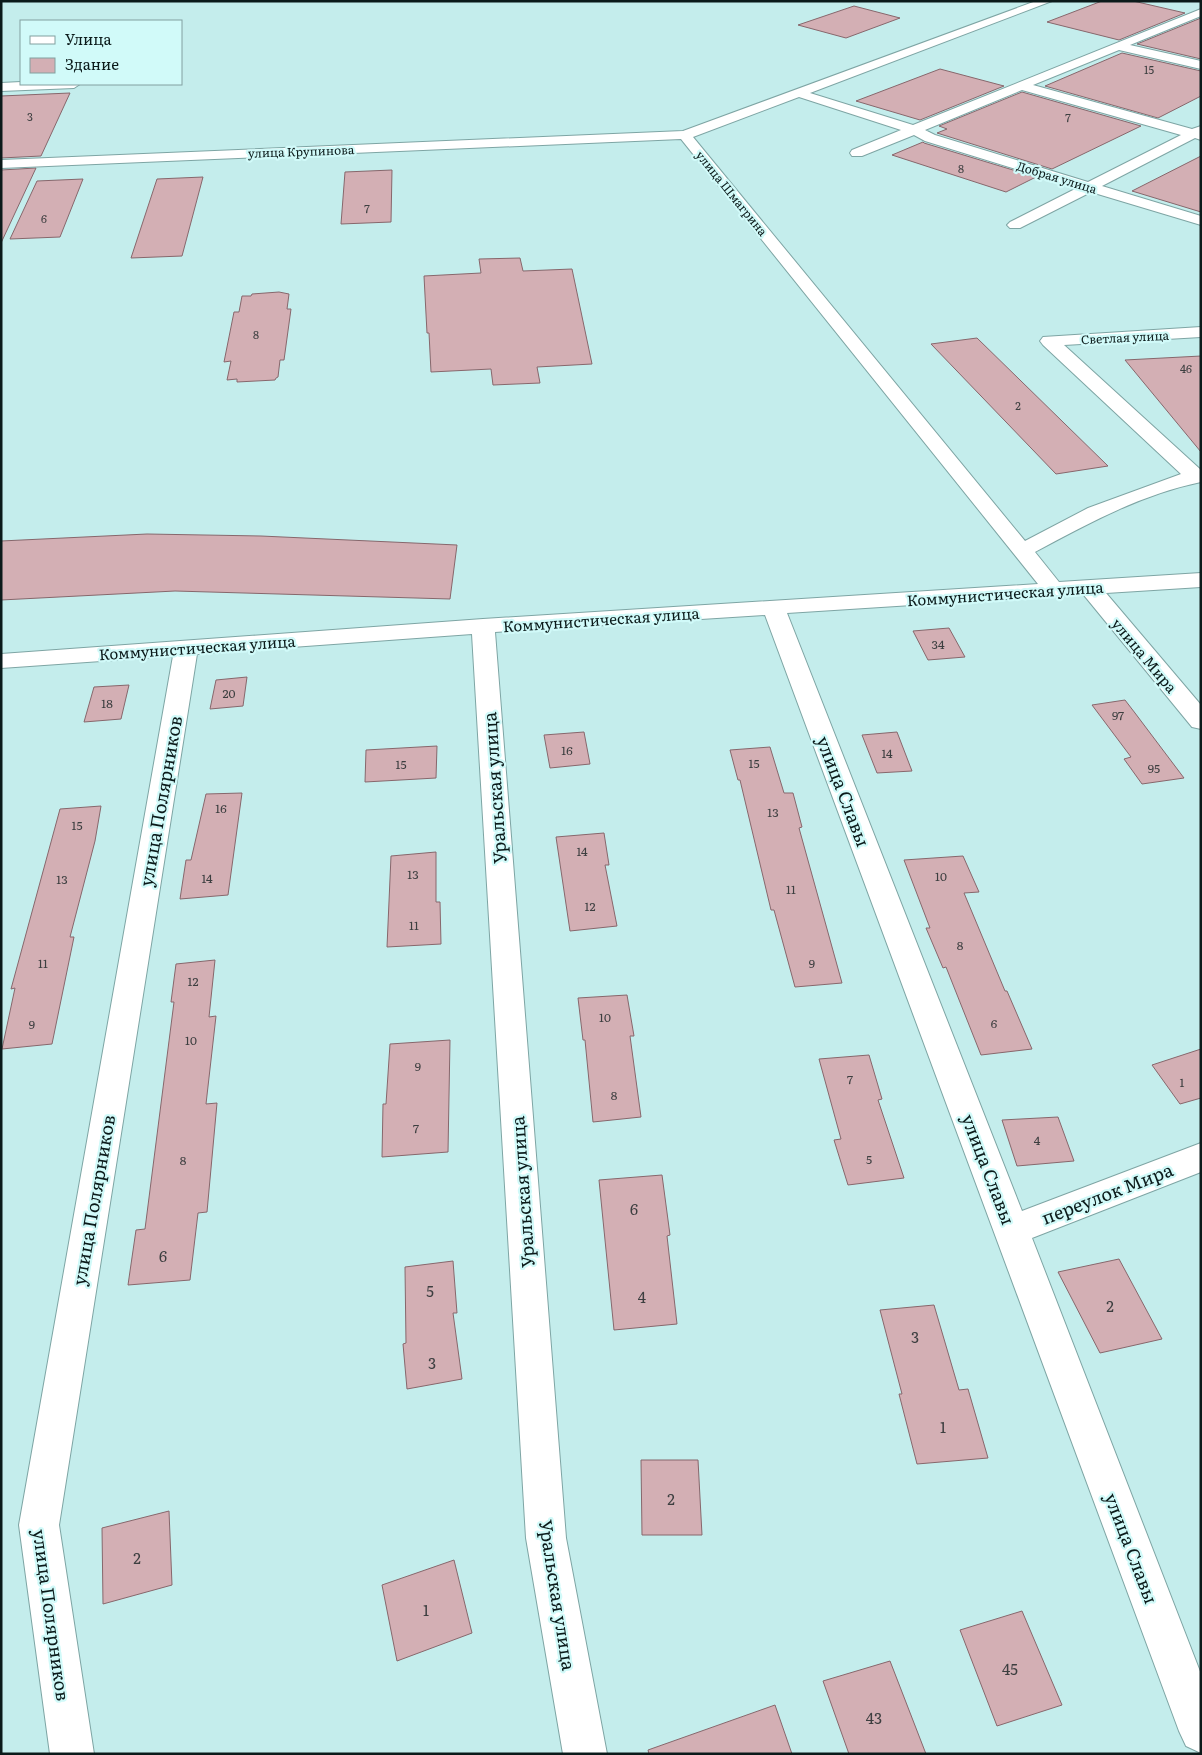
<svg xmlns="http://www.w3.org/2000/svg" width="1202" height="1755" font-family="Literata,serif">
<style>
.building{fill:#d3afb4;stroke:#87676c}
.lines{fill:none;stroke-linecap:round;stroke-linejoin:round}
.minor-casing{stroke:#7ea5a4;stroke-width:2}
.minor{fill:#fff;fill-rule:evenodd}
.labels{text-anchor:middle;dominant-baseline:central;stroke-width:4.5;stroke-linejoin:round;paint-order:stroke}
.far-number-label{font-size:11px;fill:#3d3f40}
.far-street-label{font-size:12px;fill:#0b1a1a;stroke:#d1faf9}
.number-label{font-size:12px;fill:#3d3f40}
.street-label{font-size:15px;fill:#0b1a1a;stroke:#d1faf9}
.near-number-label{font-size:15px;fill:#3d3f40}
.near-street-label{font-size:18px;fill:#0b1a1a;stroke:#d1faf9}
</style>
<rect width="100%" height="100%" fill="#c4edec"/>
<g class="building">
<polygon points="1102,1 1133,1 1185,13 1119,40 1047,22"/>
<polygon points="854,6 900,18 846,38 798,25"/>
<polygon points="1201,18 1201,59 1137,44"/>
<polygon points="1122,53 1201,71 1201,96 1158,118 1045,86"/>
<polygon points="940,69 1004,86 920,120 856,101"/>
<polygon points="1022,92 1141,126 1052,169 937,133 947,129 939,126"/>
<polygon points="70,93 41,156 1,158 1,96"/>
<polygon points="923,142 924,143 1036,177 1006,192 892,155"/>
<polygon points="1201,156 1201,212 1132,191"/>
<polygon points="36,168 1,243 1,170"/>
<polygon points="392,170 391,222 341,224 345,172"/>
<polygon points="203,177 182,256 131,258 157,179"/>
<polygon points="83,179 60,237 10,239 37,181"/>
<polygon points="520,258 523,271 572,269 592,364 537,367 540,383 493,385 491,369 431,372 429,333 427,333 424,276 481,273 479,259"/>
<polygon points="279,292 289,294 287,309 291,309 284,360 280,360 278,377 276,378 275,380 237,382 237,379 227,380 231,361 224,362 234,312 239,312 242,296 251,296 252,294"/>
<polygon points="977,338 1108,466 1056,474 931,344"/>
<polygon points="1201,356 1201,452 1125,360"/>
<polygon points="147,534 261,536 457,545 450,599 175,591 1,600 1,541"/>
<polygon points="949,628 965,657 928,660 913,631"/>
<polygon points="247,677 243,706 210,709 216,680"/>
<polygon points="129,685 121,719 84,722 94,687"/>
<polygon points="1125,700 1135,713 1184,778 1142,784 1124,759 1131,757 1092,705"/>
<polygon points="584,732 590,764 550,768 544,735"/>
<polygon points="897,732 912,771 877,773 862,735"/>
<polygon points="437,746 436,778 365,782 366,750"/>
<polygon points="770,747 784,793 793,793 802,827 799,828 842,983 795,987 774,910 771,910 740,780 738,780 730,750"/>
<polygon points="242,793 228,895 180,899 186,860 191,860 206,794"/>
<polygon points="101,806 95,841 70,937 74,937 52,1044 2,1049 15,988 11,989 60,809"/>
<polygon points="604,833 609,865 605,865 617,926 570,931 556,837"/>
<polygon points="436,852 436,902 440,902 441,944 387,947 391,856"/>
<polygon points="963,856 979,892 964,893 1005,991 1007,991 1032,1049 981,1055 946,967 943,968 926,928 930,928 904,860"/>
<polygon points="215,960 209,1017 216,1016 206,1104 217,1103 207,1212 198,1213 190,1280 128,1285 136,1230 145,1229 174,1002 171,1002 176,964"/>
<polygon points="627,995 634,1036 630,1036 641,1117 593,1122 585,1040 583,1040 578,998"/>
<polygon points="450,1040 448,1152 382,1157 383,1104 386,1104 390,1044"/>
<polygon points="1201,1049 1201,1098 1180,1104 1152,1065"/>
<polygon points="869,1055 882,1099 878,1100 904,1178 848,1185 834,1140 841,1139 819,1059"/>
<polygon points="1058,1117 1074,1161 1017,1166 1002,1120"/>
<polygon points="662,1175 670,1235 667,1236 677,1324 614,1330 599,1180"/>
<polygon points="1119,1259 1162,1339 1100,1353 1058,1272"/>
<polygon points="453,1261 457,1313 453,1313 462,1379 407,1389 403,1344 406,1343 405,1267"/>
<polygon points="934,1305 959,1390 968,1389 988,1458 917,1464 899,1394 902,1394 880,1310"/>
<polygon points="641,1460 698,1460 702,1535 642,1535"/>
<polygon points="169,1511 172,1585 103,1604 102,1528"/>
<polygon points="454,1560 472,1633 397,1661 382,1585"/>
<polygon points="1022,1611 1062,1705 997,1726 960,1630"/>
<polygon points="890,1661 926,1754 849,1754 823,1681"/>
<polygon points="775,1705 792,1754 649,1754 648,1750"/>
</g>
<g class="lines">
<defs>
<g id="minor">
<path d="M1036,1H1052L810,93L913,125L1201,9V16L1130,45L1201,61V69L1119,50L1033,85L1192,129L1201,126V140L1195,138L1102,186L1201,216V225L1091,192L1020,228H1010L1007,225L1010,222L1077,188L925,141L914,135L862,156H852L850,153L852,150L901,130L799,97L693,137L1025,541L1088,508L1181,474L1043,345L1040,341L1043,337L1201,327V337L1064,345L1201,470V482C1142,494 1087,524 1035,552L1059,582L1201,573V587L1106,593L1201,705V729L1192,727L1083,594L787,613L1022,1211L1201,1143V1172L1032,1238L1201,1674V1753L1186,1746L1179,1731L765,615L495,632L566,1538L607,1754H563L526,1538L472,634L197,654L59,1525L94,1754H50L19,1525L173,656L1,668V654L483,619L1038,584L681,139L1,168V160L683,131ZM1022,90L1181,135L1088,182L935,135L925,130Z"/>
<polygon points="21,82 21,84 80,84 74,88 1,91 1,83"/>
</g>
</defs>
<use href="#minor" class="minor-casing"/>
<use href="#minor" class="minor"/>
</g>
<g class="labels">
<g class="far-number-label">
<text x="1149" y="69">15</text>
<text x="30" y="116">3</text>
<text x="1068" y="117">7</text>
<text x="961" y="168">8</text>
<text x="367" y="208">7</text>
<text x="44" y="218">6</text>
<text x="256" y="334">8</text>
<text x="1186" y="368">46</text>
<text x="1018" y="405">2</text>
</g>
<g class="far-street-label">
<text transform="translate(301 151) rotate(-2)">улица Крупинова</text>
<text transform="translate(1057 177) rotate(17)">Добрая улица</text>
<text transform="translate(732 193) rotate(51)">улица Шмагрина</text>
<text transform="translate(1125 337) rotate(-3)">Светлая улица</text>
</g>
<g class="number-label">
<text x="938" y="644">34</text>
<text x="229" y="693">20</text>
<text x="107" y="703">18</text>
<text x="1118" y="715">97</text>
<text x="567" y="750">16</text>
<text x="887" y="753">14</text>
<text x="754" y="763">15</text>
<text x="401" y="764">15</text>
<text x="1154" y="768">95</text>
<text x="221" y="808">16</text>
<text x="773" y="812">13</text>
<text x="77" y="825">15</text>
<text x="582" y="851">14</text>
<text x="413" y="874">13</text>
<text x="941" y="876">10</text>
<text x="207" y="878">14</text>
<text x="62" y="879">13</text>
<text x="791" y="889">11</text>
<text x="590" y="906">12</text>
<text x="414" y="925">11</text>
<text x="960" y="945">8</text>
<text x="43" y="963">11</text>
<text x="812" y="963">9</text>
<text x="193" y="981">12</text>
<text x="605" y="1017">10</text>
<text x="994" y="1023">6</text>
<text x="32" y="1024">9</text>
<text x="191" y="1040">10</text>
<text x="418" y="1066">9</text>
<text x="850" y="1079">7</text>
<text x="1182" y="1082">1</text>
<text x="614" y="1095">8</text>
<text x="416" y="1128">7</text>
<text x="1037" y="1140">4</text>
<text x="869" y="1159">5</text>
<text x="183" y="1160">8</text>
</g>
<g class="street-label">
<text transform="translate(1005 593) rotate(-4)">Коммунистическая улица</text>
<text transform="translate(601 619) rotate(-4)">Коммунистическая улица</text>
<text transform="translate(197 647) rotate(-4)">Коммунистическая улица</text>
<text transform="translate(1145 655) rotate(50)">улица Мира</text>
</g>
<g class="near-number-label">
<text x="634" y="1208">6</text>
<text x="163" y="1255">6</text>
<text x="430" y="1290">5</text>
<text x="642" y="1296">4</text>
<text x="1110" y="1305">2</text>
<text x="915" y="1336">3</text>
<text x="432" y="1362">3</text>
<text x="943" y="1426">1</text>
<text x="671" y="1498">2</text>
<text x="137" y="1557">2</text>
<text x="426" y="1609">1</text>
<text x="1010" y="1668">45</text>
<text x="874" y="1717">43</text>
</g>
<g class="near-street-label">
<text transform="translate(494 788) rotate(-94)">Уральская улица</text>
<text transform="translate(844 791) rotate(69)">улица Славы</text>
<text transform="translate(160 801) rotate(-80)">улица Полярников</text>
<text transform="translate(989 1169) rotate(69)">улица Славы</text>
<text transform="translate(522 1192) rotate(-94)">Уральская улица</text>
<text transform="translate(1107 1193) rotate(-21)">переулок Мира</text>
<text transform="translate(93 1200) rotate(-80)">улица Полярников</text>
<text transform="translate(1132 1548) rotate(69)">улица Славы</text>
<text transform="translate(558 1595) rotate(81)">Уральская улица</text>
<text transform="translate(52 1615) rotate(82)">улица Полярников</text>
</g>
</g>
<rect width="1202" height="1755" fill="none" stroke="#0b1a1a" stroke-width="5"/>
<rect x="20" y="20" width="162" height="65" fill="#d1faf9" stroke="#82a0a0"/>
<rect x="30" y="36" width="25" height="8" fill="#ffffff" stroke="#82a0a0"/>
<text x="65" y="45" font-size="15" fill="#0b1a1a">Улица</text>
<rect x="30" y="58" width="25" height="15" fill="#d3afb4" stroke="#82a0a0"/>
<text x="65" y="70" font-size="15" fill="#0b1a1a">Здание</text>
</svg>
